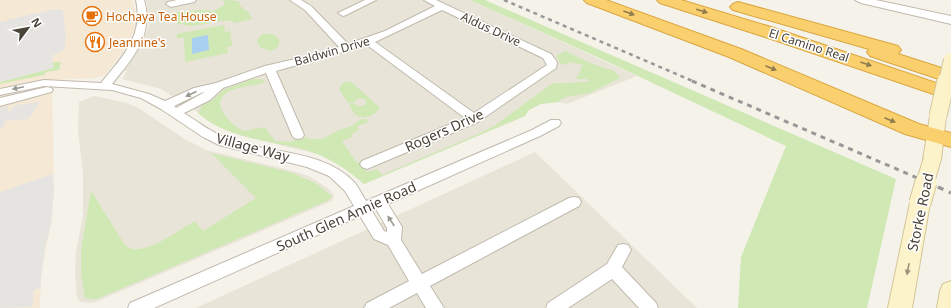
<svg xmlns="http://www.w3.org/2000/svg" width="951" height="308" font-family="'Noto Sans',sans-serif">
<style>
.residential{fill:#e8e4d8}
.commercial{fill:#f5e9d6}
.green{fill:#cfe8b4}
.parking{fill:#e6e4e1}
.water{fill:#a9d0ef}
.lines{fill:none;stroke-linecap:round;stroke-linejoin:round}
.minor-casing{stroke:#c0baad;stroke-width:2}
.tertiary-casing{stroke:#c0baad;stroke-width:2}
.secondary-casing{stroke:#d3c69a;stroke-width:2}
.motorway-casing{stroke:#daa63e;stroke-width:2}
.minor{fill:#fff;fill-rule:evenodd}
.tertiary{fill:#fff;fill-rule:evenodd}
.secondary{fill:#fdf3cb;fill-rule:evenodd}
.motorway{fill:#fad06f;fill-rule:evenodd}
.rail-far2{stroke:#989898;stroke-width:2.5;stroke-dasharray:4 4;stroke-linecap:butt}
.rail-far1{stroke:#989898;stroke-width:3;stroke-dasharray:5 5;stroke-linecap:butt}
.rail{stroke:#989898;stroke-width:3.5;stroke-dasharray:6 6;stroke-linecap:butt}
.secondary-bridge-far2-casing{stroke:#d3c69a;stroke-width:16;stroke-linecap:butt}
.secondary-bridge-far1-casing{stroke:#d3c69a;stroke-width:19;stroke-linecap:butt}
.secondary-bridge-casing{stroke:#d3c69a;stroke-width:23;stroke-linecap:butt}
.secondary-bridge-far2{stroke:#fdf3cb;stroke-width:14}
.secondary-bridge-far1{stroke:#fdf3cb;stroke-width:17}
.secondary-bridge{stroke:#fdf3cb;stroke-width:21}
.oneway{fill:#907b4e}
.oneway2{fill:#9b9892}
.oneway3{fill:#9a927a}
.labels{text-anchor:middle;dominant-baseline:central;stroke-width:3;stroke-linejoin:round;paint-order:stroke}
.far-food-label{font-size:12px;fill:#c56008;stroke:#fff;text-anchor:start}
.far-street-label{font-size:12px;fill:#494338;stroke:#fff}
.street-label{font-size:14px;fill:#494338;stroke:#fff}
</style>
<rect width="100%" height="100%" fill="#f5f2ea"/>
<g class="residential">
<polygon points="146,0 470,0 637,76 567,104 558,102 541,104 529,110 525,116 364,184 339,164 317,154 239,135 219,126 161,89 122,79 127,71 124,71 139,48 146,33 149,25"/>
<polygon points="94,96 127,103 140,109 183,138 206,150 293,171 309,176 328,188 334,195 332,201 93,303 81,302 77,298 75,272 76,252 83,215 83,172 78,132 79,102"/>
<polygon points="535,152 697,308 196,308"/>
</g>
<polygon class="commercial" points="0,0 132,0 135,8 136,24 133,33 124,50 105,75 96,78 52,80 54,192 51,224 41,274 40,308 0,308"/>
<g class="green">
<path d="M223,0L239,1L240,6L248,12L252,19L235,23C224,14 194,34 173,21L169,13L201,10L214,11L225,5Z"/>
<polygon points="470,0 485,0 896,179 867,308 738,308 741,257 786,146 606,61"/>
<polygon points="224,25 225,32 230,31 232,46 227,47 228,53 185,62 184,38 177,38 177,34"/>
<path d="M263,34C270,33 275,34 279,39V46L271,51L261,48L257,42L259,37Z"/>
<path d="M565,51L590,63L614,71L620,78L590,93L566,97L558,102L541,104L529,110L525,116L364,184C350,172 335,161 317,154C279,139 231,143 198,113L202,105L214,99L223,90L252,79H262L265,82C254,86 243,86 232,90C206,101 229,123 243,131L265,127L275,141L289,142L307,137L310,139H322L339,130L352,126L361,119H366L368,122L357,126L359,130L351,134L352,137L342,141L357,163L360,162L367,172L377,169L382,175L483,132L494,126L553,83C565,84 579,82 591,81L586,79H576L583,65L569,62L567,65L560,63L556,56Z"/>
<polygon points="53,62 61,62 59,70 46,72 44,75 0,84 0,82 53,68"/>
<path d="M350,81L378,106L379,109C374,116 364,120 356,115C353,113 351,108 349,104L354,103C358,108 365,107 367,101L364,99L359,98L354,102L348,103L339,89L343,83Z"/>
<path d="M211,153L293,173L317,184L332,196L329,200L97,299L85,298L81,273V250L91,191L125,245C127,246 130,249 133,249C152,251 179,230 195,221L203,231L256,198Z"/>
</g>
<g class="parking">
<polygon points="54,9 63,10 66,41 64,50 52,56 53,68 0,82 0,22"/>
<polygon points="40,102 28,119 5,121 4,127 0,129 0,108 7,106 8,111 9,112 16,105"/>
<polygon points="53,174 54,192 51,224 45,247 40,287 33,291 33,307 0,308 0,192"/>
</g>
<polygon class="water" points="208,35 209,50 192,54 192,38"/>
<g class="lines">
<defs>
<g id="minor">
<path d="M136,0H144C154,35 133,58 112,84L149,94L165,101L194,88L216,83L265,66L308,56L339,47L305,10L290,0H301L311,6L348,44L385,31L435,6L424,0H436L551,54L557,62L556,68L478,122L367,169L362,167L360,164L362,161L465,118L367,45L276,71L304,135L302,138L298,139L294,138L292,135L266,73L223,88L210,100L184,113C198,122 211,132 226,138C266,154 324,149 355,183C359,188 362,195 366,201L532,130L551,120H559L561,123L559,126L540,136L388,204L402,227L401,240L422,274L569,198L574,197L579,198L581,202L579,206L430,286L444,308H426L417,293L389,308H364L367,303L409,281L388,245L374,239L360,216L154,308H128L130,303L354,206L345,191L329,176L307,167L219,145L203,137L161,109L141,98L112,90L44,86L0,95V89L44,80L101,83C122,57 144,36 136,0ZM442,10L543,58L547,65L474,113L375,42ZM205,92L176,108L174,106L201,93ZM376,209L387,228V232L384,231L372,211Z"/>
<polygon points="177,0 196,0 194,2 171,7 166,4 168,2"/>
<polygon points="365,0 376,0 346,15 343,16 338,13"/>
<polygon points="47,87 51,88 53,90 51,92 0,106 0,98"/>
<polygon points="623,244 628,245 631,250 622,267 656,303 658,308 639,308 612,279 568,308 546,308 548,303 607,264 618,245"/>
</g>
<polygon id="tertiary" points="855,0 876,0 951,16 951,24 861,3"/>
<g id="secondary">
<polygon points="938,111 944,112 946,116 941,160 938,165 932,166 926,165 923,160 930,116 932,112"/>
<polygon points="920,195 927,198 930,203 912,308 888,308 910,203 913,198"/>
<polygon points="951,281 951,308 937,308 940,291 943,284"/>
</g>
<g id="motorway">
<polygon points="584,0 606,0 741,49 919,124 951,133 951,147 905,134 729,57 587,3"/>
<polygon points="657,0 681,0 774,28 951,88 951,100 762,36 660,3"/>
<polygon points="738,2 898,46 901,50 898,54 951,71 951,83 870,56 867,52 869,49 733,10 730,7 733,4"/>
</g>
</defs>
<use href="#minor" class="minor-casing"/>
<use href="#tertiary" class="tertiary-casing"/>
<use href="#secondary" class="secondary-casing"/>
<use href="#motorway" class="motorway-casing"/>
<use href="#minor" class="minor"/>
<use href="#tertiary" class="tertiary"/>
<use href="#secondary" class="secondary"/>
<use href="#motorway" class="motorway"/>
<polyline class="rail-far2" points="504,0 695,82"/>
<polyline class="rail-far1" points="692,81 929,183"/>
<polyline class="rail" points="927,182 951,193"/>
<defs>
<polyline id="secondary-bridge-far2" points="946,82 951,60"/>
<g id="secondary-bridge-far1">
<polyline points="938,116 946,81"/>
<polyline points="925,183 932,160"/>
</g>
<polyline id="secondary-bridge" points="920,203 926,182"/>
</defs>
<use href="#secondary-bridge-far2" class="secondary-bridge-far2-casing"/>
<use href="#secondary-bridge-far1" class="secondary-bridge-far1-casing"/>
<use href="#secondary-bridge" class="secondary-bridge-casing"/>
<use href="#secondary-bridge-far2" class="secondary-bridge-far2"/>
<use href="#secondary-bridge-far1" class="secondary-bridge-far1"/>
<use href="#secondary-bridge" class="secondary-bridge"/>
</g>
<defs><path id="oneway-solid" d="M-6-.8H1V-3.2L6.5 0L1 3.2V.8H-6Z"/></defs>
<g class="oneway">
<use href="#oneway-solid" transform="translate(702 11) rotate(18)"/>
<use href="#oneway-solid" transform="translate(629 13) rotate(20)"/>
<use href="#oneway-solid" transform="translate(866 64) rotate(19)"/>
<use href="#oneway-solid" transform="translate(771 68) rotate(23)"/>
<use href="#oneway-solid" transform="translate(890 120) rotate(23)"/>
</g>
<g class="oneway2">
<use href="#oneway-solid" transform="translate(18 88) rotate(168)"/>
<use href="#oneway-solid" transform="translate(191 94) rotate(155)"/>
<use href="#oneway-solid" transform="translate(391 221) rotate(-123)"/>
</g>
<use class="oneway3" href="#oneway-solid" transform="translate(908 269) rotate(101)"/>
<defs>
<symbol id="cafe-ring" viewBox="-11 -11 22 22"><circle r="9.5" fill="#fff" stroke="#e8710a" stroke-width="1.5"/><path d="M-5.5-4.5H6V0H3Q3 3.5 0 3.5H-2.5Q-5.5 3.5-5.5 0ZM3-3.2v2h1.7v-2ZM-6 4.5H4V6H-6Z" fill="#e8710a"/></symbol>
<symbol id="restaurant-ring" viewBox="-11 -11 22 22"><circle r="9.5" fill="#fff" stroke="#e8710a" stroke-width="1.5"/><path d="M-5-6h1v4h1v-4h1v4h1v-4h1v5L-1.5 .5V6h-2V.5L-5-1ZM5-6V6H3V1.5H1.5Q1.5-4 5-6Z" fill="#e8710a"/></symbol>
</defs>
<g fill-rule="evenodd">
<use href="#cafe-ring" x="81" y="5" width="22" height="22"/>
<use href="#restaurant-ring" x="84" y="31" width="22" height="22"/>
</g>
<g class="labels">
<g class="far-food-label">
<text x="106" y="16">Hochaya Tea House</text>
<text x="109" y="42">Jeannine's</text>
</g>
<g class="far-street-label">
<text transform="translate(491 29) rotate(25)">Aldus Drive</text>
<text transform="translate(809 45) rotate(18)">El Camino Real</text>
<text transform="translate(332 51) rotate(-16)">Baldwin Drive</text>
</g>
<g class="street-label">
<text transform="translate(444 130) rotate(-24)">Rogers Drive</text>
<text transform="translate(253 147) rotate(15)">Village Way</text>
<text transform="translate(920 212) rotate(-78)">Storke Road</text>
<text transform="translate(346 216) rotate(-24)">South Glen Annie Road</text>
</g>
</g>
<g transform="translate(28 28) rotate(58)" stroke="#ffffff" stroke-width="3" paint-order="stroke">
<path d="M0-3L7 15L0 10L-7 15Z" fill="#494338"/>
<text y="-6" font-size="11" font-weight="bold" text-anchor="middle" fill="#494338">N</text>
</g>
</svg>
